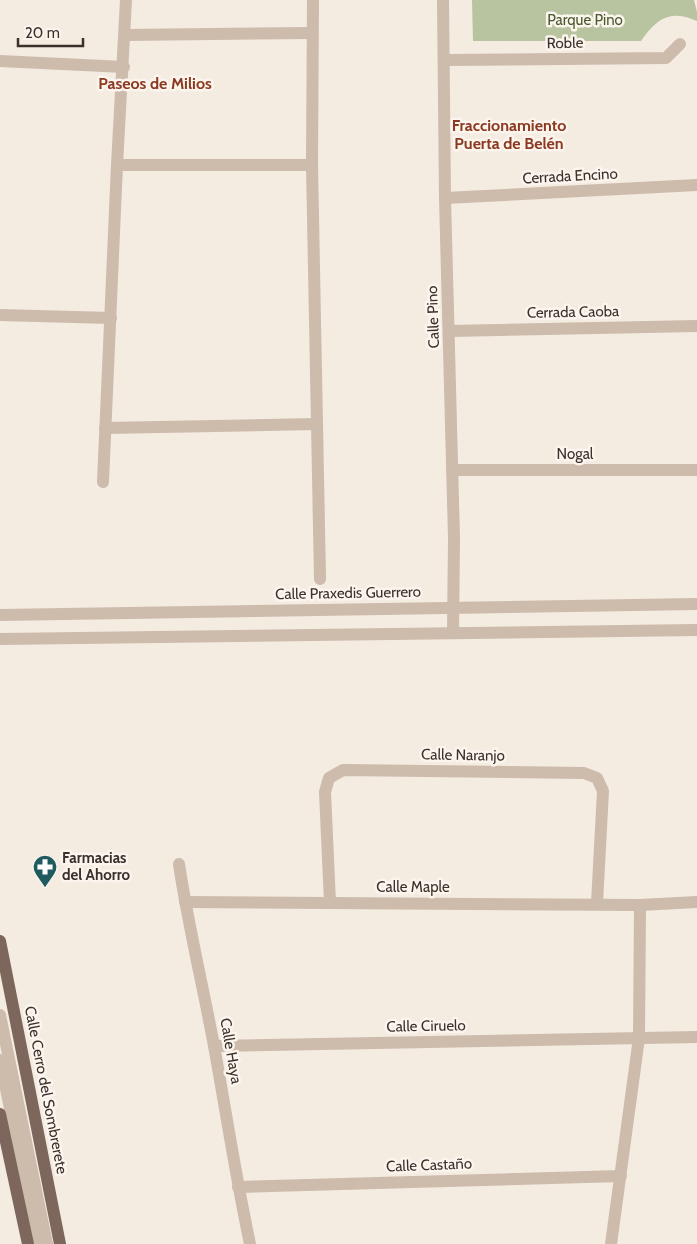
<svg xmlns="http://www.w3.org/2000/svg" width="697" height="1244" font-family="Cabin,sans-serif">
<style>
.green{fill:#b8c4a0}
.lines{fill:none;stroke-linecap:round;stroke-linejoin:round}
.minor{stroke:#cdbbac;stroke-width:12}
.major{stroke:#7d675c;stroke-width:12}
.labels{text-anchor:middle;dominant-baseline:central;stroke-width:5;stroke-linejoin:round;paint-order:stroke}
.park-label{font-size:15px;fill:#4a5a2e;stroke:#fbf5ee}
.street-label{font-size:15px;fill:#3b302b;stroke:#fbf5ee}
.poi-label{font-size:15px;font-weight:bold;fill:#3b302b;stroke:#fbf5ee;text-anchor:start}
.neighbourhood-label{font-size:16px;font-weight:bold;fill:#8c3b22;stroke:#fbf5ee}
</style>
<rect width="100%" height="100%" fill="#f4ebe1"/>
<path class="green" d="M472,0H694L697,12V21C670,9 657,18 641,41H473Z"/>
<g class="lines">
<g class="minor">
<polyline points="313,0 312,165 320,579"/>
<polyline points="443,0 445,198 454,538 453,632"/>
<polyline points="125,35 312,33"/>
<polyline points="444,60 666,58 680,44"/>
<polyline points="0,61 124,67"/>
<polyline points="117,165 312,165"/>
<polyline points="445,198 697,185"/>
<polyline points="0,315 111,318"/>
<polyline points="450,331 697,326"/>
<polyline points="105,428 317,424"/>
<polyline points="453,470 697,470"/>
<polyline points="103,482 117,165 126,0"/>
<polyline points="0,615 697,604"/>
<polyline points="0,639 697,630"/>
<path d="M179,864C188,925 203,986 214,1046C226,1112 236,1178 250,1244"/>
<polyline points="185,902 640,905 697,902"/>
<polyline points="330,903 325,792 329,778 343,770 584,773 597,778 603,791 597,903"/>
<polyline points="0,1015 47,1244"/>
<polyline points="214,1046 697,1037"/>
<polyline points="0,1060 38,1244"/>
<polyline points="238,1187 621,1176"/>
<polyline points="611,1244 639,1038 640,905"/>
</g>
<g class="major">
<polyline points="0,941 60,1244"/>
<polyline points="0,1114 28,1244"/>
</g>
</g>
<defs>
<symbol id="pharmacy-pin" viewBox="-11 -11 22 30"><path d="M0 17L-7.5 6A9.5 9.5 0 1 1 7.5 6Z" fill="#1f5a5e" stroke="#fbf5ee"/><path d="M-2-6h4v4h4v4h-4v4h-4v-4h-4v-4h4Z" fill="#fff"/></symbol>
</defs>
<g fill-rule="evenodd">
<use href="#pharmacy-pin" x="31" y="853" width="28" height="38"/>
</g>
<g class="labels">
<g class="park-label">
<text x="585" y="20">Parque Pino</text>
</g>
<g class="street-label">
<text transform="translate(565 43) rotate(-1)">Roble</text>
<text transform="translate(570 176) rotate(-3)">Cerrada Encino</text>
<text transform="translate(573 312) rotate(-1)">Cerrada Caoba</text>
<text transform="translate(433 317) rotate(-92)">Calle Pino</text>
<text x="575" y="454">Nogal</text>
<text transform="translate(348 593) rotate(-1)">Calle Praxedis Guerrero</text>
<text transform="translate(463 755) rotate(1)">Calle Naranjo</text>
<text x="413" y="887">Calle Maple</text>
<text transform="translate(426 1026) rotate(-1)">Calle Ciruelo</text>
<text transform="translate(231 1051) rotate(80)">Calle Haya</text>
<text transform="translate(46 1090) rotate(79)">Calle Cerro del Sombrerete</text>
<text transform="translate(429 1165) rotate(-2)">Calle Castaño</text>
</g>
<g class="poi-label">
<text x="62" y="858">Farmacias<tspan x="62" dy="17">del Ahorro</tspan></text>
</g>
<g class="neighbourhood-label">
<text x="155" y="83">Paseos de Milios</text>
<text x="509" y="125">Fraccionamiento<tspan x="509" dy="18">Puerta de Belén</tspan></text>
</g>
</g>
<path d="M18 38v8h65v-8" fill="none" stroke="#3b302b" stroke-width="2.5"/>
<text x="25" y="38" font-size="15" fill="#3b302b" stroke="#fbf5ee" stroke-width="4" paint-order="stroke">20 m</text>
</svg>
